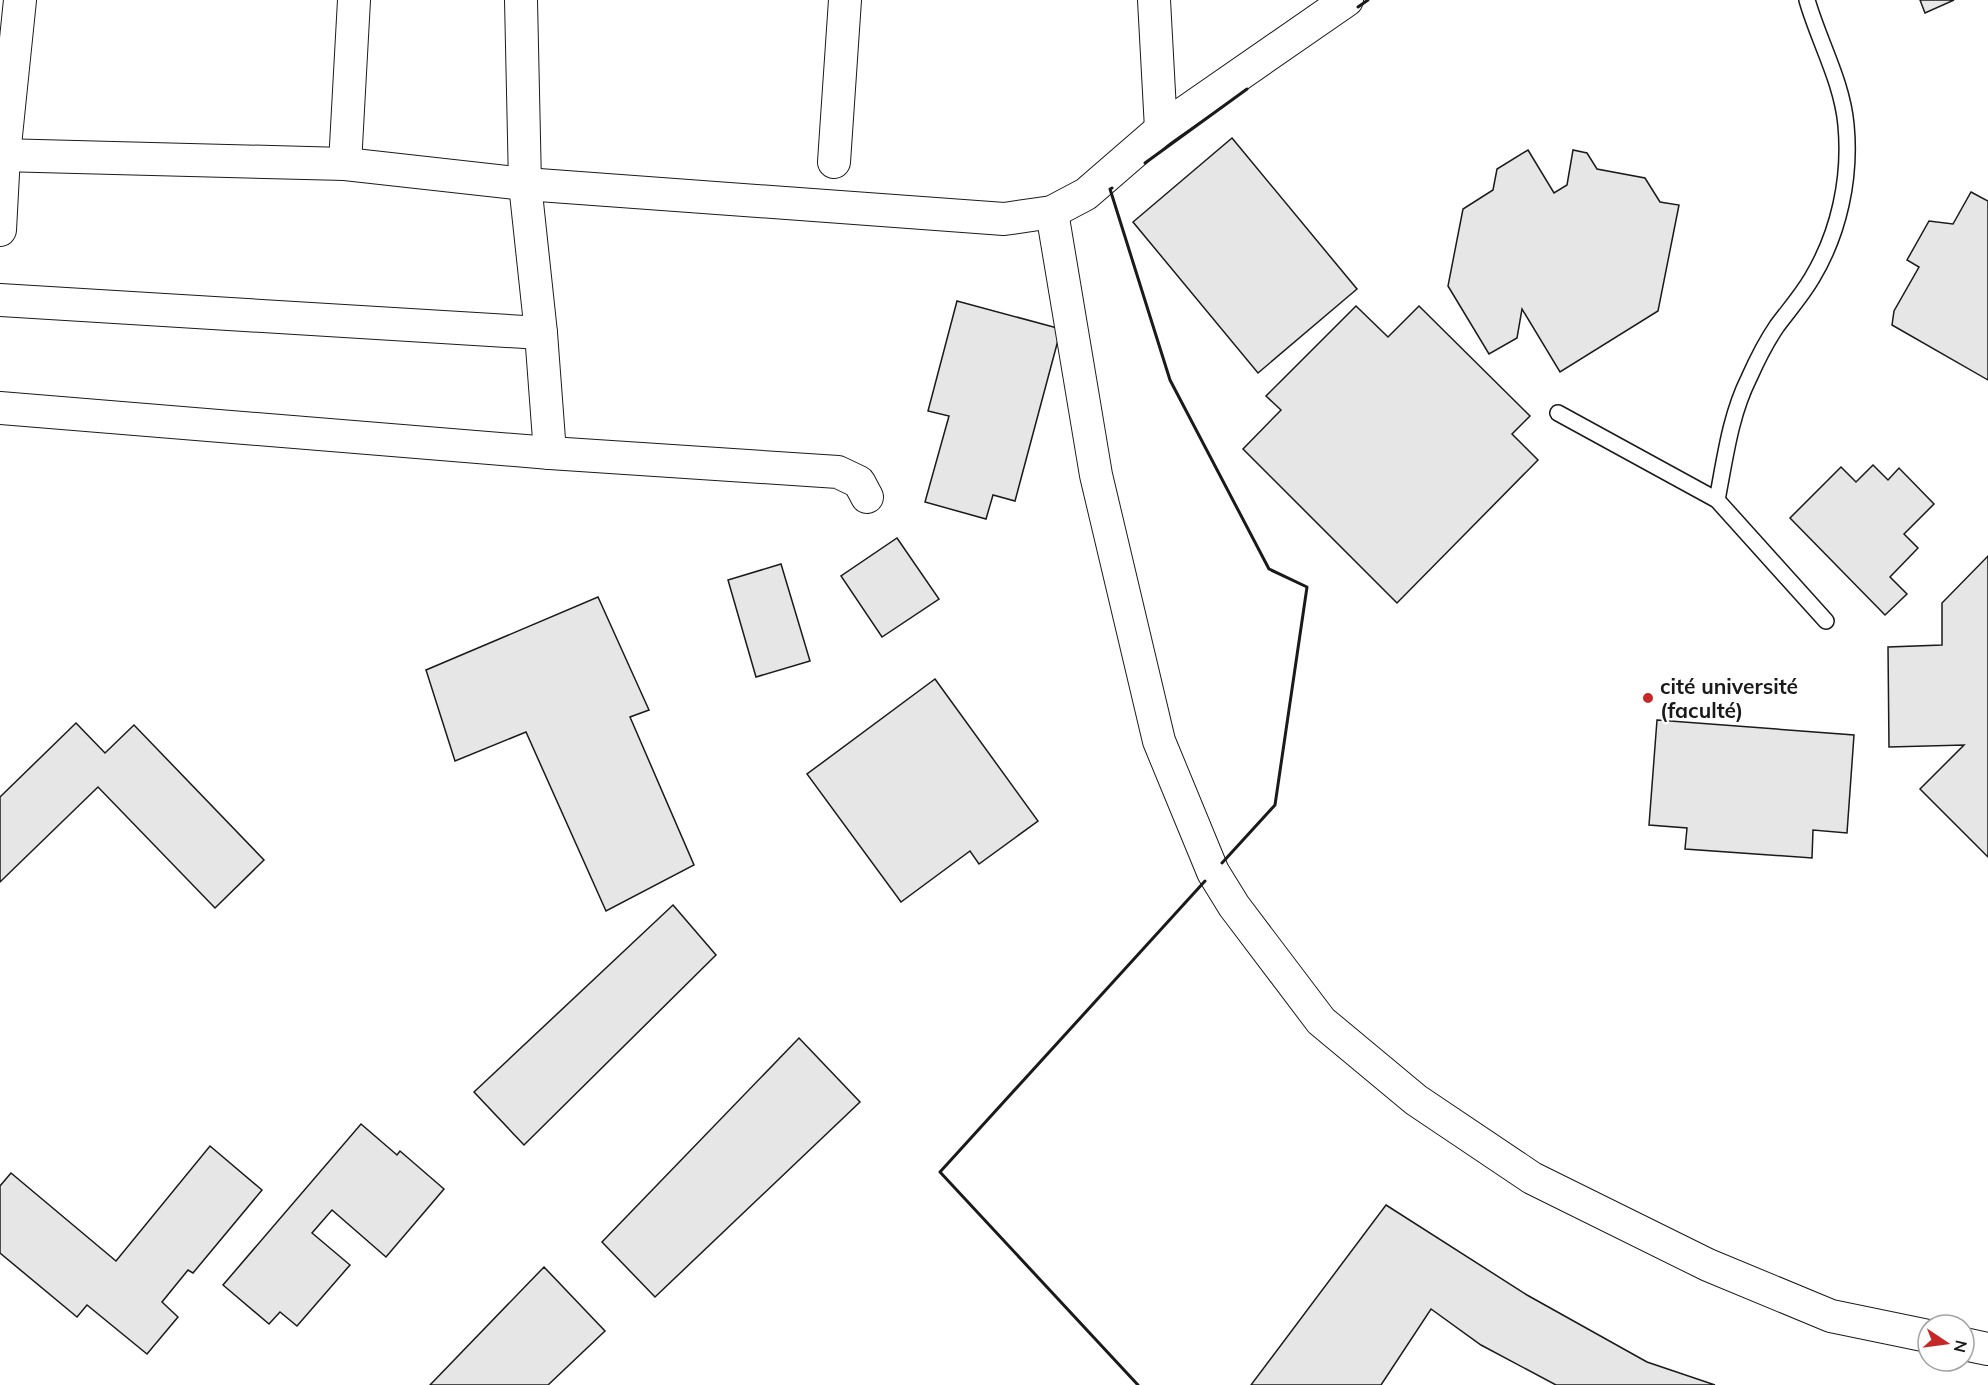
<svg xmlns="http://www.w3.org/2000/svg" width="1988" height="1385" font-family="Mulish,sans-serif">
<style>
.building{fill:#e6e6e6;stroke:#1a1a1a;stroke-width:1.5}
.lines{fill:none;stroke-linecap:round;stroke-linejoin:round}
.service-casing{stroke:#1a1a1a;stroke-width:18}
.minor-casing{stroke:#1a1a1a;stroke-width:34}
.service{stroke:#fff;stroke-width:15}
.minor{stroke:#fff;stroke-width:32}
.wall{stroke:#1a1a1a;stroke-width:3}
.poi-dot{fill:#c62828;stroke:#fff;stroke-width:2}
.labels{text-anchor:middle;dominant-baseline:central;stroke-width:4.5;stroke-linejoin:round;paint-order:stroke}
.poi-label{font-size:21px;font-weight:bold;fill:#1a1a1a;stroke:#fff;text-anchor:start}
</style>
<rect width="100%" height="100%" fill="#fff"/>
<g class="building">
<polygon points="1920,0 1954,0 1925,13"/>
<polygon points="1232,138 1357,289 1258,373 1133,222"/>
<polygon points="1528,150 1554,193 1567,185 1573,150 1587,153 1597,169 1645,178 1660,202 1679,205 1658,311 1560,372 1522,309 1517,338 1489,354 1448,286 1463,209 1493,190 1497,169"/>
<polygon points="1971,192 1988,201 1988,380 1892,325 1894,311 1919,267 1907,260 1929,221 1953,224"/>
<polygon points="957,301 1061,329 1015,501 993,495 986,519 925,502 949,416 928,411"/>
<polygon points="1356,306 1388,337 1419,306 1530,416 1512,434 1538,460 1397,603 1243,449 1281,410 1266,396"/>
<polygon points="1873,465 1888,480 1899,468 1934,504 1904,534 1918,548 1890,577 1907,594 1885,615 1790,518 1841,467 1856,482"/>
<polygon points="897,538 939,599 882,637 841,576"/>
<polygon points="1988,556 1988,857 1920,789 1964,745 1889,747 1888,647 1942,645 1942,603"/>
<polygon points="781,564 810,661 756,677 728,580"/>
<polygon points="598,597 649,710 630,717 694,865 606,911 526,732 455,761 426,670"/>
<polygon points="935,679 1038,821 979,864 970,851 901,902 807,774"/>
<polygon points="1657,720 1854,735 1847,833 1813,830 1812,858 1685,849 1687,828 1649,825"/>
<polygon points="76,723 105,753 134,725 264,860 215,908 98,787 0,882 0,797"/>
<polygon points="673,905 716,955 524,1145 474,1092"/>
<polygon points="799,1038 860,1102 655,1297 602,1242"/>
<polygon points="361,1124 397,1155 400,1151 444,1189 386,1257 332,1210 312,1233 350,1265 297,1326 280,1312 269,1324 223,1285"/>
<polygon points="210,1146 262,1190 193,1273 188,1270 162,1302 178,1317 147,1354 87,1305 77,1317 0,1253 0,1186 11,1173 116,1261"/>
<polygon points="1386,1205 1527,1295 1647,1362 1715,1385 1556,1385 1481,1345 1431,1309 1381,1385 1251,1385"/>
<polygon points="544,1267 605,1331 548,1385 430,1385"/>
</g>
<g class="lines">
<defs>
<g id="service">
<polyline points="1558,413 1717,500 1826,621"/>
<path d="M1717,500C1725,459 1730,416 1749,378C1757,360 1766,342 1777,326C1789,310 1802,295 1812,278C1839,233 1851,178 1846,125C1842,81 1819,42 1807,0"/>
</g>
<g id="minor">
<polyline points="521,0 525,184 541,333 550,453"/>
<polyline points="1154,0 1161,129"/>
<polyline points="0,155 345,164 525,184 1004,219 1052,212 1086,194 1161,129 1347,0"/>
<polyline points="834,162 845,0"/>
<polyline points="345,164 354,0"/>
<polyline points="1052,212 1096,475 1159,741 1213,872 1234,906 1321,1021 1416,1100 1532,1178 1708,1265 1831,1316 1928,1336"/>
<polyline points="0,230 4,155 20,0"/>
<polyline points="0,300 541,333"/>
<polyline points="0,408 550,453 838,472 859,482 867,497"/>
<polyline points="1964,1344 1988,1349"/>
</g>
</defs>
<use href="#service" class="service-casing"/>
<use href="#minor" class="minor-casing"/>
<use href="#service" class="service"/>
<use href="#minor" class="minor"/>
<g class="wall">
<polyline points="1358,7 1368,0"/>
<polyline points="1145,163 1247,89"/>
<polyline points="1112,188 1110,189 1170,380 1269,569 1307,587 1275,805 1222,863"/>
<polyline points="1138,1385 940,1172 1205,881"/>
</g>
</g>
<circle class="poi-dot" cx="1648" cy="698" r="6"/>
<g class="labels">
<g class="poi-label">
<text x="1660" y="686">cité université<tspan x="1660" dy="24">(faculté)</tspan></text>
</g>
</g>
<g transform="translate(1946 1343) rotate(103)"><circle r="28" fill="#ffffff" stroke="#a3a3a3" stroke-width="1.5"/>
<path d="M0-4.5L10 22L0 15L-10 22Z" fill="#c62828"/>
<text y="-9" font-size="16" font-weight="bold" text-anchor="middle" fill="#1a1a1a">N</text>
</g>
</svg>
